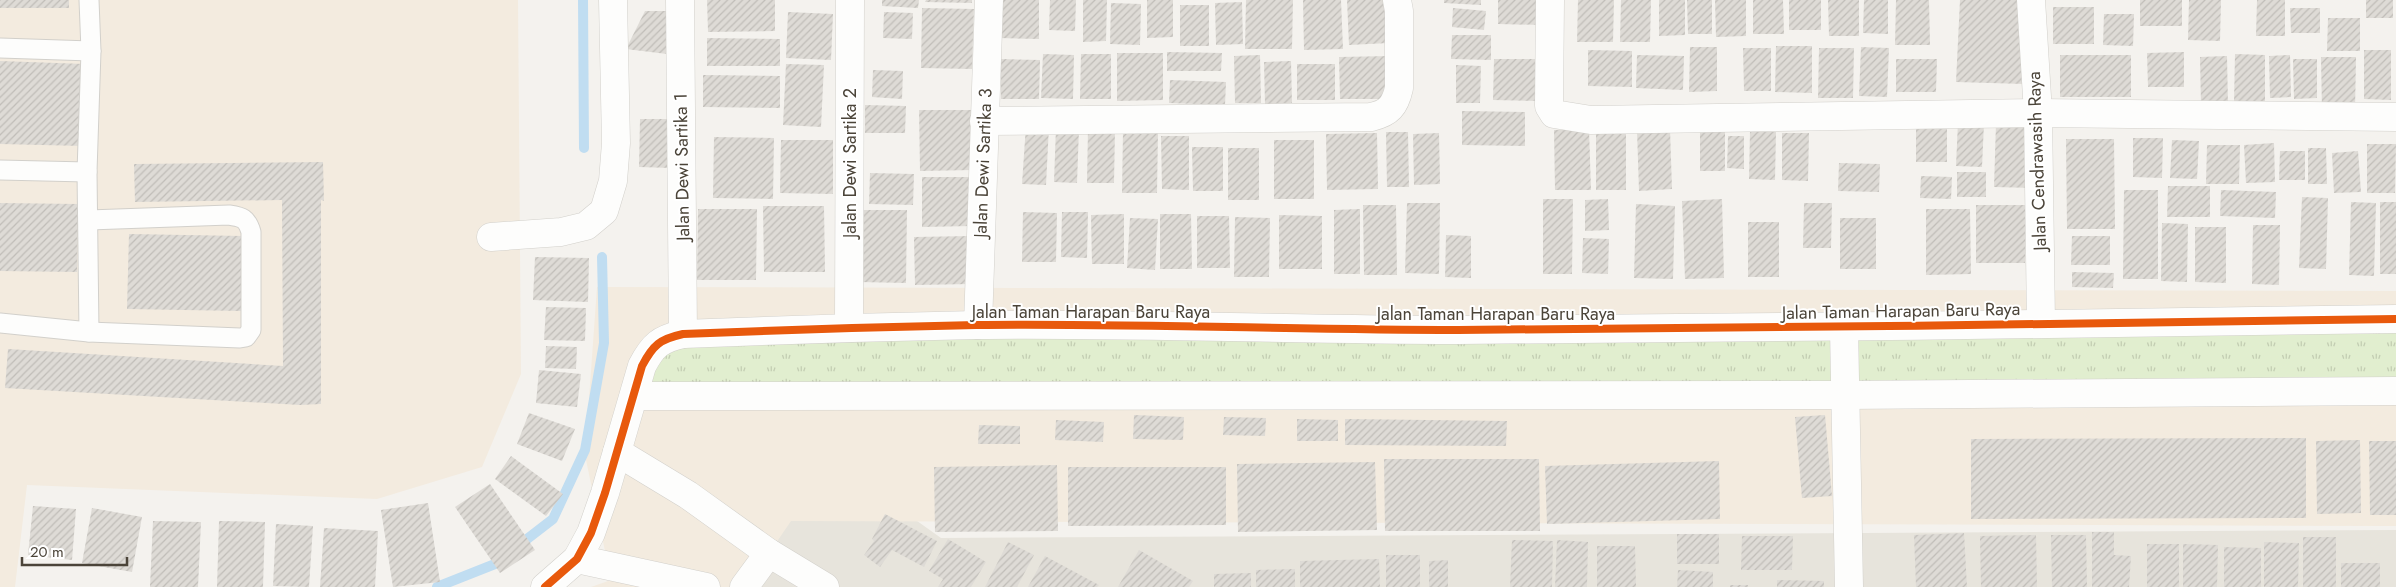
<svg xmlns="http://www.w3.org/2000/svg" width="2396" height="587" font-family="Jost,sans-serif">
<style>
.residential{fill:#e7e4dc}
.commercial{fill:#f3ebdf}
.grass{fill:url(#grass-tufts)}
.lines{fill:none;stroke-linecap:round;stroke-linejoin:round}
.stream{stroke:#c0ddf1;stroke-width:10}
.building{fill:url(#building-hatch)}
.service-casing{stroke:#d2d0cb;stroke-width:21}
.minor-casing{stroke:#d2d0cb;stroke-width:29}
.tertiary-casing{stroke:#d2d0cb;stroke-width:29}
.service{stroke:#fdfdfc;stroke-width:19}
.minor{stroke:#fdfdfc;stroke-width:28}
.tertiary{stroke:#fdfdfc;stroke-width:28}
.cycleway-casing{stroke:#fff;stroke-width:11}
.cycleway{stroke:#e8590c;stroke-width:8}
.labels{text-anchor:middle;dominant-baseline:central;stroke-width:4;stroke-linejoin:round;paint-order:stroke}
.street-label{font-size:18px;fill:#4b4439;stroke:#fff}
</style>
<defs>
<pattern id="grass-tufts" width="24" height="20" patternUnits="userSpaceOnUse" patternTransform="scale(1.25)"><rect width="24" height="20" fill="#e1eecf"/><path d="M3 7l-1-3M5 7V3M7 7l1-3M15 17l-1-3M17 17v-4M19 17l1-3" fill="none" stroke="#c3cdb2"/></pattern>
<pattern id="building-hatch" width="6" height="6" patternUnits="userSpaceOnUse" patternTransform="scale(1.25)"><rect width="6" height="6" fill="#dedbd6"/><path d="M-1 1l2-2M0 6l6-6M5 7l2-2" fill="none" stroke="#c0bdb8"/></pattern>
</defs>
<rect width="100%" height="100%" fill="#f4f2ee"/>
<polygon class="residential" points="889,501 941,538 2396,530 2396,587 746,587 790,521"/>
<g class="commercial">
<polygon points="0,0 518,0 521,374 482,467 377,499 27,485 15,587 0,587"/>
<polygon points="597,287 2396,291 2396,526 791,521 746,587 591,587 611,580 585,455"/>
</g>
<polygon class="grass" points="2396,320 2396,391 634,396 665,338"/>
<g class="lines">
<g class="stream">
<polyline points="583,0 584,148"/>
<polyline points="518,546 553,519 585,450 604,343 602,257"/>
<polyline points="437,587 495,564 504,557"/>
</g>
</g>
<g class="building">
<rect x="0" y="0" width="69" height="8"/>
<polygon points="707,0 775,0 775,31 708,32"/>
<polygon points="882,0 919,0 918,8 882,6"/>
<polygon points="926,0 972,0 972,3 925,2"/>
<polygon points="1000,0 1039,0 1039,39 999,38"/>
<polygon points="1050,0 1076,0 1075,31 1049,30"/>
<polygon points="1083,0 1107,0 1106,41 1083,42"/>
<polygon points="1147,0 1173,0 1173,37 1147,38"/>
<polygon points="1246,0 1293,0 1292,49 1245,49"/>
<polygon points="1303,0 1341,0 1343,49 1304,50"/>
<polygon points="1347,0 1387,0 1389,43 1349,45"/>
<polygon points="1444,0 1481,0 1481,5 1444,3"/>
<polygon points="1498,0 1541,0 1541,25 1498,24"/>
<polygon points="1578,0 1614,0 1613,42 1577,42"/>
<polygon points="1621,0 1651,0 1650,42 1620,42"/>
<polygon points="1659,0 1685,0 1685,35 1659,36"/>
<polygon points="1687,0 1712,0 1712,34 1688,34"/>
<polygon points="1715,0 1746,0 1746,36 1716,37"/>
<polygon points="1753,0 1783,0 1784,34 1753,34"/>
<rect x="1789" y="0" width="32" height="30"/>
<polygon points="1828,0 1859,0 1859,36 1829,36"/>
<polygon points="1864,0 1888,0 1888,34 1863,33"/>
<polygon points="1896,0 1929,0 1930,45 1895,45"/>
<polygon points="1960,0 2027,0 2024,84 1956,82"/>
<rect x="2140" y="0" width="42" height="26"/>
<polygon points="2189,0 2221,0 2220,41 2188,40"/>
<polygon points="2257,0 2285,0 2285,36 2256,36"/>
<rect x="2366" y="0" width="27" height="18"/>
<polygon points="1242,2 1243,44 1216,45 1215,3"/>
<polygon points="1111,3 1141,4 1140,45 1110,44"/>
<rect x="1180" y="5" width="29" height="41"/>
<rect x="2053" y="7" width="41" height="37"/>
<polygon points="922,8 974,9 972,69 921,68"/>
<polygon points="1453,8 1486,11 1484,30 1452,27"/>
<polygon points="2290,8 2320,8 2320,33 2291,33"/>
<polygon points="645,11 674,11 675,55 626,49"/>
<polygon points="788,12 833,14 831,60 786,58"/>
<polygon points="884,12 913,13 912,39 883,38"/>
<polygon points="2104,14 2134,14 2133,46 2103,45"/>
<polygon points="2328,18 2360,18 2360,51 2327,51"/>
<polygon points="1452,35 1491,35 1491,60 1451,59"/>
<polygon points="707,38 780,39 780,66 707,66"/>
<polygon points="1776,46 1812,46 1812,93 1775,92"/>
<polygon points="1690,47 1717,47 1717,91 1689,92"/>
<polygon points="1861,47 1889,48 1887,97 1859,96"/>
<polygon points="1743,48 1771,48 1771,91 1744,91"/>
<polygon points="1819,48 1854,48 1853,98 1818,98"/>
<polygon points="1588,50 1632,51 1632,87 1588,86"/>
<polygon points="2364,50 2391,50 2391,100 2364,99"/>
<polygon points="1167,52 1222,53 1221,71 1167,71"/>
<polygon points="2184,52 2184,87 2148,87 2147,53"/>
<polygon points="1117,53 1163,53 1163,100 1117,101"/>
<polygon points="1043,54 1074,55 1073,99 1041,98"/>
<polygon points="1081,54 1111,54 1111,99 1080,99"/>
<polygon points="2235,54 2265,55 2265,103 2234,103"/>
<polygon points="1260,55 1261,103 1235,103 1234,56"/>
<polygon points="1637,55 1684,56 1683,90 1636,88"/>
<rect x="2060" y="55" width="71" height="42"/>
<polygon points="2290,55 2291,97 2270,98 2269,56"/>
<polygon points="1391,56 1391,99 1340,99 1339,57"/>
<polygon points="2227,56 2228,106 2201,106 2200,57"/>
<polygon points="2321,57 2356,57 2355,111 2322,111"/>
<polygon points="1001,59 1040,60 1039,99 1001,99"/>
<polygon points="1494,59 1542,59 1541,101 1493,100"/>
<polygon points="1896,59 1937,59 1936,92 1896,92"/>
<polygon points="2293,59 2317,59 2317,98 2294,99"/>
<polygon points="0,61 85,64 83,146 0,144"/>
<polygon points="1291,61 1292,103 1265,104 1264,62"/>
<polygon points="786,64 824,65 821,127 783,125"/>
<rect x="1297" y="64" width="38" height="36"/>
<polygon points="1456,65 1481,66 1480,103 1456,103"/>
<polygon points="873,70 903,71 902,99 872,97"/>
<polygon points="703,75 780,76 780,108 703,107"/>
<polygon points="1170,80 1226,82 1225,105 1169,103"/>
<polygon points="865,105 906,106 905,133 865,133"/>
<polygon points="919,110 973,110 973,170 920,171"/>
<polygon points="1462,111 1525,112 1525,146 1462,145"/>
<polygon points="640,119 671,119 671,168 639,167"/>
<polygon points="1958,122 1984,123 1982,167 1956,166"/>
<rect x="1916" y="123" width="31" height="39"/>
<polygon points="1996,124 2037,125 2035,188 1994,187"/>
<polygon points="1026,125 1049,126 1046,185 1022,184"/>
<polygon points="1056,127 1079,128 1077,183 1054,182"/>
<polygon points="1088,128 1115,129 1114,183 1087,183"/>
<polygon points="1589,129 1591,190 1555,190 1554,130"/>
<polygon points="1670,129 1672,189 1639,191 1637,130"/>
<rect x="1700" y="129" width="25" height="42"/>
<polygon points="1123,131 1158,131 1157,193 1122,193"/>
<rect x="1596" y="131" width="30" height="59"/>
<polygon points="1750,131 1776,132 1775,180 1749,179"/>
<polygon points="1386,132 1408,132 1409,187 1387,187"/>
<polygon points="1377,133 1378,189 1327,190 1326,134"/>
<polygon points="1439,133 1440,184 1414,185 1413,134"/>
<polygon points="1782,133 1809,133 1808,181 1782,180"/>
<polygon points="1161,136 1189,136 1189,190 1162,189"/>
<polygon points="1728,136 1744,136 1744,169 1727,168"/>
<polygon points="714,137 774,138 773,199 713,198"/>
<polygon points="2133,138 2163,138 2162,178 2133,177"/>
<polygon points="2066,139 2114,139 2115,229 2067,229"/>
<polygon points="781,140 833,140 833,194 780,193"/>
<rect x="1274" y="140" width="40" height="59"/>
<polygon points="2172,140 2199,141 2197,179 2170,178"/>
<polygon points="2274,143 2275,182 2246,183 2244,145"/>
<polygon points="2367,144 2396,144 2395,193 2367,193"/>
<polygon points="2207,145 2240,145 2239,184 2206,184"/>
<polygon points="1192,147 1223,147 1223,191 1193,191"/>
<rect x="1228" y="148" width="31" height="52"/>
<polygon points="2308,148 2326,148 2327,184 2308,184"/>
<polygon points="2280,151 2305,151 2305,180 2279,180"/>
<polygon points="2358,151 2361,192 2334,193 2332,153"/>
<polygon points="323,162 324,201 321,200 321,404 300,405 5,388 8,349 283,366 282,200 135,202 134,164"/>
<polygon points="1839,163 1880,164 1879,192 1838,191"/>
<rect x="1957" y="172" width="29" height="25"/>
<polygon points="870,173 914,174 913,205 869,204"/>
<polygon points="1921,176 1952,177 1951,199 1920,198"/>
<polygon points="922,177 972,177 972,226 922,227"/>
<polygon points="2168,186 2210,186 2210,217 2167,217"/>
<polygon points="2124,190 2158,190 2158,279 2123,279"/>
<polygon points="2221,190 2276,192 2275,218 2220,216"/>
<polygon points="2302,197 2328,198 2326,269 2299,268"/>
<polygon points="1543,199 1573,199 1572,274 1543,274"/>
<polygon points="1608,199 1609,230 1585,231 1585,200"/>
<polygon points="1722,199 1724,278 1685,279 1682,201"/>
<polygon points="2351,202 2376,203 2374,276 2349,275"/>
<rect x="2380" y="202" width="16" height="72"/>
<polygon points="0,203 78,204 77,272 0,271"/>
<polygon points="1407,203 1440,203 1439,274 1405,273"/>
<polygon points="1804,203 1832,203 1831,248 1803,248"/>
<polygon points="1636,204 1675,206 1673,279 1634,278"/>
<polygon points="1363,205 1396,205 1397,275 1364,275"/>
<polygon points="1976,205 2026,205 2025,263 1976,263"/>
<polygon points="763,206 824,206 825,272 764,272"/>
<polygon points="698,209 757,209 756,280 697,280"/>
<polygon points="1360,209 1360,274 1334,274 1334,210"/>
<polygon points="1926,209 1970,209 1971,274 1926,275"/>
<polygon points="859,210 907,210 906,283 859,282"/>
<polygon points="1023,212 1057,213 1056,262 1022,262"/>
<polygon points="1062,212 1088,212 1087,258 1061,257"/>
<polygon points="1124,214 1124,264 1092,264 1091,215"/>
<polygon points="1160,214 1191,214 1192,269 1160,269"/>
<polygon points="1279,215 1322,216 1322,269 1279,269"/>
<polygon points="1197,216 1229,216 1230,268 1197,268"/>
<polygon points="1235,217 1270,218 1269,277 1234,277"/>
<polygon points="1130,218 1158,219 1155,270 1127,268"/>
<rect x="1840" y="218" width="36" height="51"/>
<rect x="1748" y="222" width="31" height="55"/>
<polygon points="2162,223 2188,224 2187,282 2161,281"/>
<polygon points="2253,225 2280,225 2279,285 2252,284"/>
<polygon points="2195,227 2226,227 2226,283 2195,282"/>
<polygon points="129,234 242,236 241,311 127,309"/>
<polygon points="1446,235 1471,236 1471,278 1445,277"/>
<polygon points="972,236 972,284 915,285 914,237"/>
<polygon points="2072,236 2110,236 2110,265 2071,265"/>
<polygon points="1583,238 1609,239 1608,274 1582,273"/>
<polygon points="535,257 589,258 588,302 533,300"/>
<polygon points="2072,272 2114,273 2113,288 2072,287"/>
<polygon points="546,307 586,308 585,341 544,340"/>
<polygon points="546,346 577,347 576,369 545,368"/>
<polygon points="539,370 581,374 577,407 536,403"/>
<polygon points="529,413 575,429 562,461 517,444"/>
<polygon points="1134,415 1184,417 1183,440 1133,439"/>
<polygon points="1825,415 1832,496 1802,498 1795,417"/>
<polygon points="1224,417 1266,418 1265,436 1223,435"/>
<polygon points="1297,419 1338,420 1338,441 1297,441"/>
<polygon points="1345,419 1507,421 1506,446 1345,445"/>
<polygon points="1056,420 1104,422 1103,442 1055,440"/>
<polygon points="979,425 1020,426 1020,444 978,444"/>
<polygon points="2306,438 2306,518 1971,519 1971,439"/>
<polygon points="2360,440 2361,513 2317,514 2316,441"/>
<polygon points="2369,441 2396,441 2396,515 2370,515"/>
<polygon points="511,456 563,494 546,516 495,479"/>
<polygon points="1384,459 1539,459 1540,531 1385,531"/>
<polygon points="1719,461 1720,519 1547,524 1545,466"/>
<polygon points="1375,462 1377,530 1238,532 1237,464"/>
<polygon points="1057,465 1058,531 935,532 934,467"/>
<polygon points="1068,467 1226,467 1226,525 1068,526"/>
<polygon points="490,484 535,550 500,573 455,507"/>
<polygon points="428,503 440,582 393,587 381,510"/>
<polygon points="33,506 76,509 72,560 28,555"/>
<polygon points="92,508 142,517 132,572 82,563"/>
<polygon points="885,514 937,541 924,567 892,550 880,567 864,555 874,541 872,539"/>
<polygon points="153,521 201,522 198,587 150,587"/>
<polygon points="219,521 265,522 263,587 217,587"/>
<polygon points="276,524 313,526 309,587 273,586"/>
<polygon points="324,528 378,531 375,587 320,587"/>
<polygon points="2092,532 2114,532 2114,555 2131,556 2129,587 2092,587"/>
<polygon points="1964,533 1967,587 1916,587 1914,535"/>
<rect x="1677" y="534" width="42" height="30"/>
<polygon points="2036,535 2037,587 1981,587 1980,536"/>
<polygon points="2051,535 2086,535 2087,587 2052,587"/>
<polygon points="1742,536 1793,536 1792,570 1741,570"/>
<rect x="2303" y="537" width="33" height="50"/>
<polygon points="948,539 986,562 971,587 938,587 943,579 929,571"/>
<polygon points="1512,540 1553,541 1552,587 1510,587"/>
<polygon points="1557,540 1588,542 1587,587 1555,587"/>
<polygon points="1008,542 1034,555 1017,587 985,587"/>
<polygon points="2264,542 2299,543 2298,587 2264,587"/>
<rect x="2147" y="544" width="32" height="43"/>
<polygon points="2183,544 2218,545 2217,587 2183,587"/>
<polygon points="1597,546 1635,546 1636,587 1597,587"/>
<polygon points="2224,547 2261,548 2261,587 2224,587"/>
<polygon points="1139,550 1193,581 1189,587 1118,587"/>
<rect x="1386" y="555" width="34" height="32"/>
<polygon points="1045,556 1099,585 1097,587 1028,587"/>
<polygon points="1379,559 1380,587 1300,587 1300,561"/>
<polygon points="1448,560 1448,587 1429,587 1429,561"/>
<rect x="2341" y="563" width="39" height="24"/>
<polygon points="1295,569 1295,587 1256,587 1256,570"/>
<polygon points="1678,570 1713,572 1713,587 1677,587"/>
<polygon points="1251,573 1251,587 1214,587 1214,574"/>
<polygon points="1777,580 1824,581 1824,587 1777,587"/>
<rect x="1730" y="585" width="18" height="2"/>
</g>
<g class="lines">
<defs>
<g id="service">
<polyline points="0,48 91,51"/>
<polyline points="0,170 87,172"/>
<path d="M0,323L89,332L240,338L246,337L251,330V232C247,218 242,217 229,215L89,220"/>
<polyline points="89,332 87,172 91,51 89,0"/>
</g>
<g id="minor">
<polyline points="680,0 683,334"/>
<polyline points="1550,0 1549,106 1554,114 1591,120 2038,113 2396,117"/>
<polyline points="2031,0 2038,113 2041,323"/>
<path d="M984,121L1371,117C1389,113 1395,106 1399,88V11L1397,0"/>
<polyline points="491,237 561,232 586,226 604,211 613,181 616,143 613,0"/>
<polyline points="978,325 989,0"/>
<polyline points="849,327 850,0"/>
<polyline points="1844,328 1849,587"/>
<polyline points="617,452 688,495 769,553 825,587"/>
<polyline points="577,559 706,587"/>
<polyline points="744,587 769,553"/>
</g>
<g id="tertiary">
<polyline points="634,396 1844,395 2396,391"/>
<path d="M545,587L577,559L591,533L605,493L642,366C653,345 660,339 683,334C781,330 878,327 976,325C1136,323 1297,330 1458,330C1771,329 2083,323 2396,319"/>
</g>
</defs>
<use href="#service" class="service-casing"/>
<use href="#minor" class="minor-casing"/>
<use href="#tertiary" class="tertiary-casing"/>
<use href="#service" class="service"/>
<use href="#minor" class="minor"/>
<use href="#tertiary" class="tertiary"/>
<defs>
<path id="cycleway" d="M545,587L577,559L591,533L605,493L642,366C653,345 660,339 683,334C781,330 878,327 976,325C1136,323 1297,330 1458,330C1771,329 2083,323 2396,319"/>
</defs>
<use href="#cycleway" class="cycleway-casing"/>
<use href="#cycleway" class="cycleway"/>
</g>
<g class="labels">
<g class="street-label">
<text transform="translate(2037 161) rotate(-92)">Jalan Cendrawasih Raya</text>
<text transform="translate(850 163) rotate(-90)">Jalan Dewi Sartika 2</text>
<text transform="translate(983 163) rotate(-88)">Jalan Dewi Sartika 3</text>
<text transform="translate(682 167) rotate(-91)">Jalan Dewi Sartika 1</text>
<text transform="translate(1901 311) rotate(-1)">Jalan Taman Harapan Baru Raya</text>
<text x="1091" y="312">Jalan Taman Harapan Baru Raya</text>
<text x="1496" y="314">Jalan Taman Harapan Baru Raya</text>
</g>
</g>
<path d="M22 557v8h105v-8" fill="none" stroke="#4b4439" stroke-width="2.5"/>
<text x="30" y="557" font-size="15" fill="#4b4439" stroke="#ffffff" stroke-width="4" paint-order="stroke">20 m</text>
</svg>
